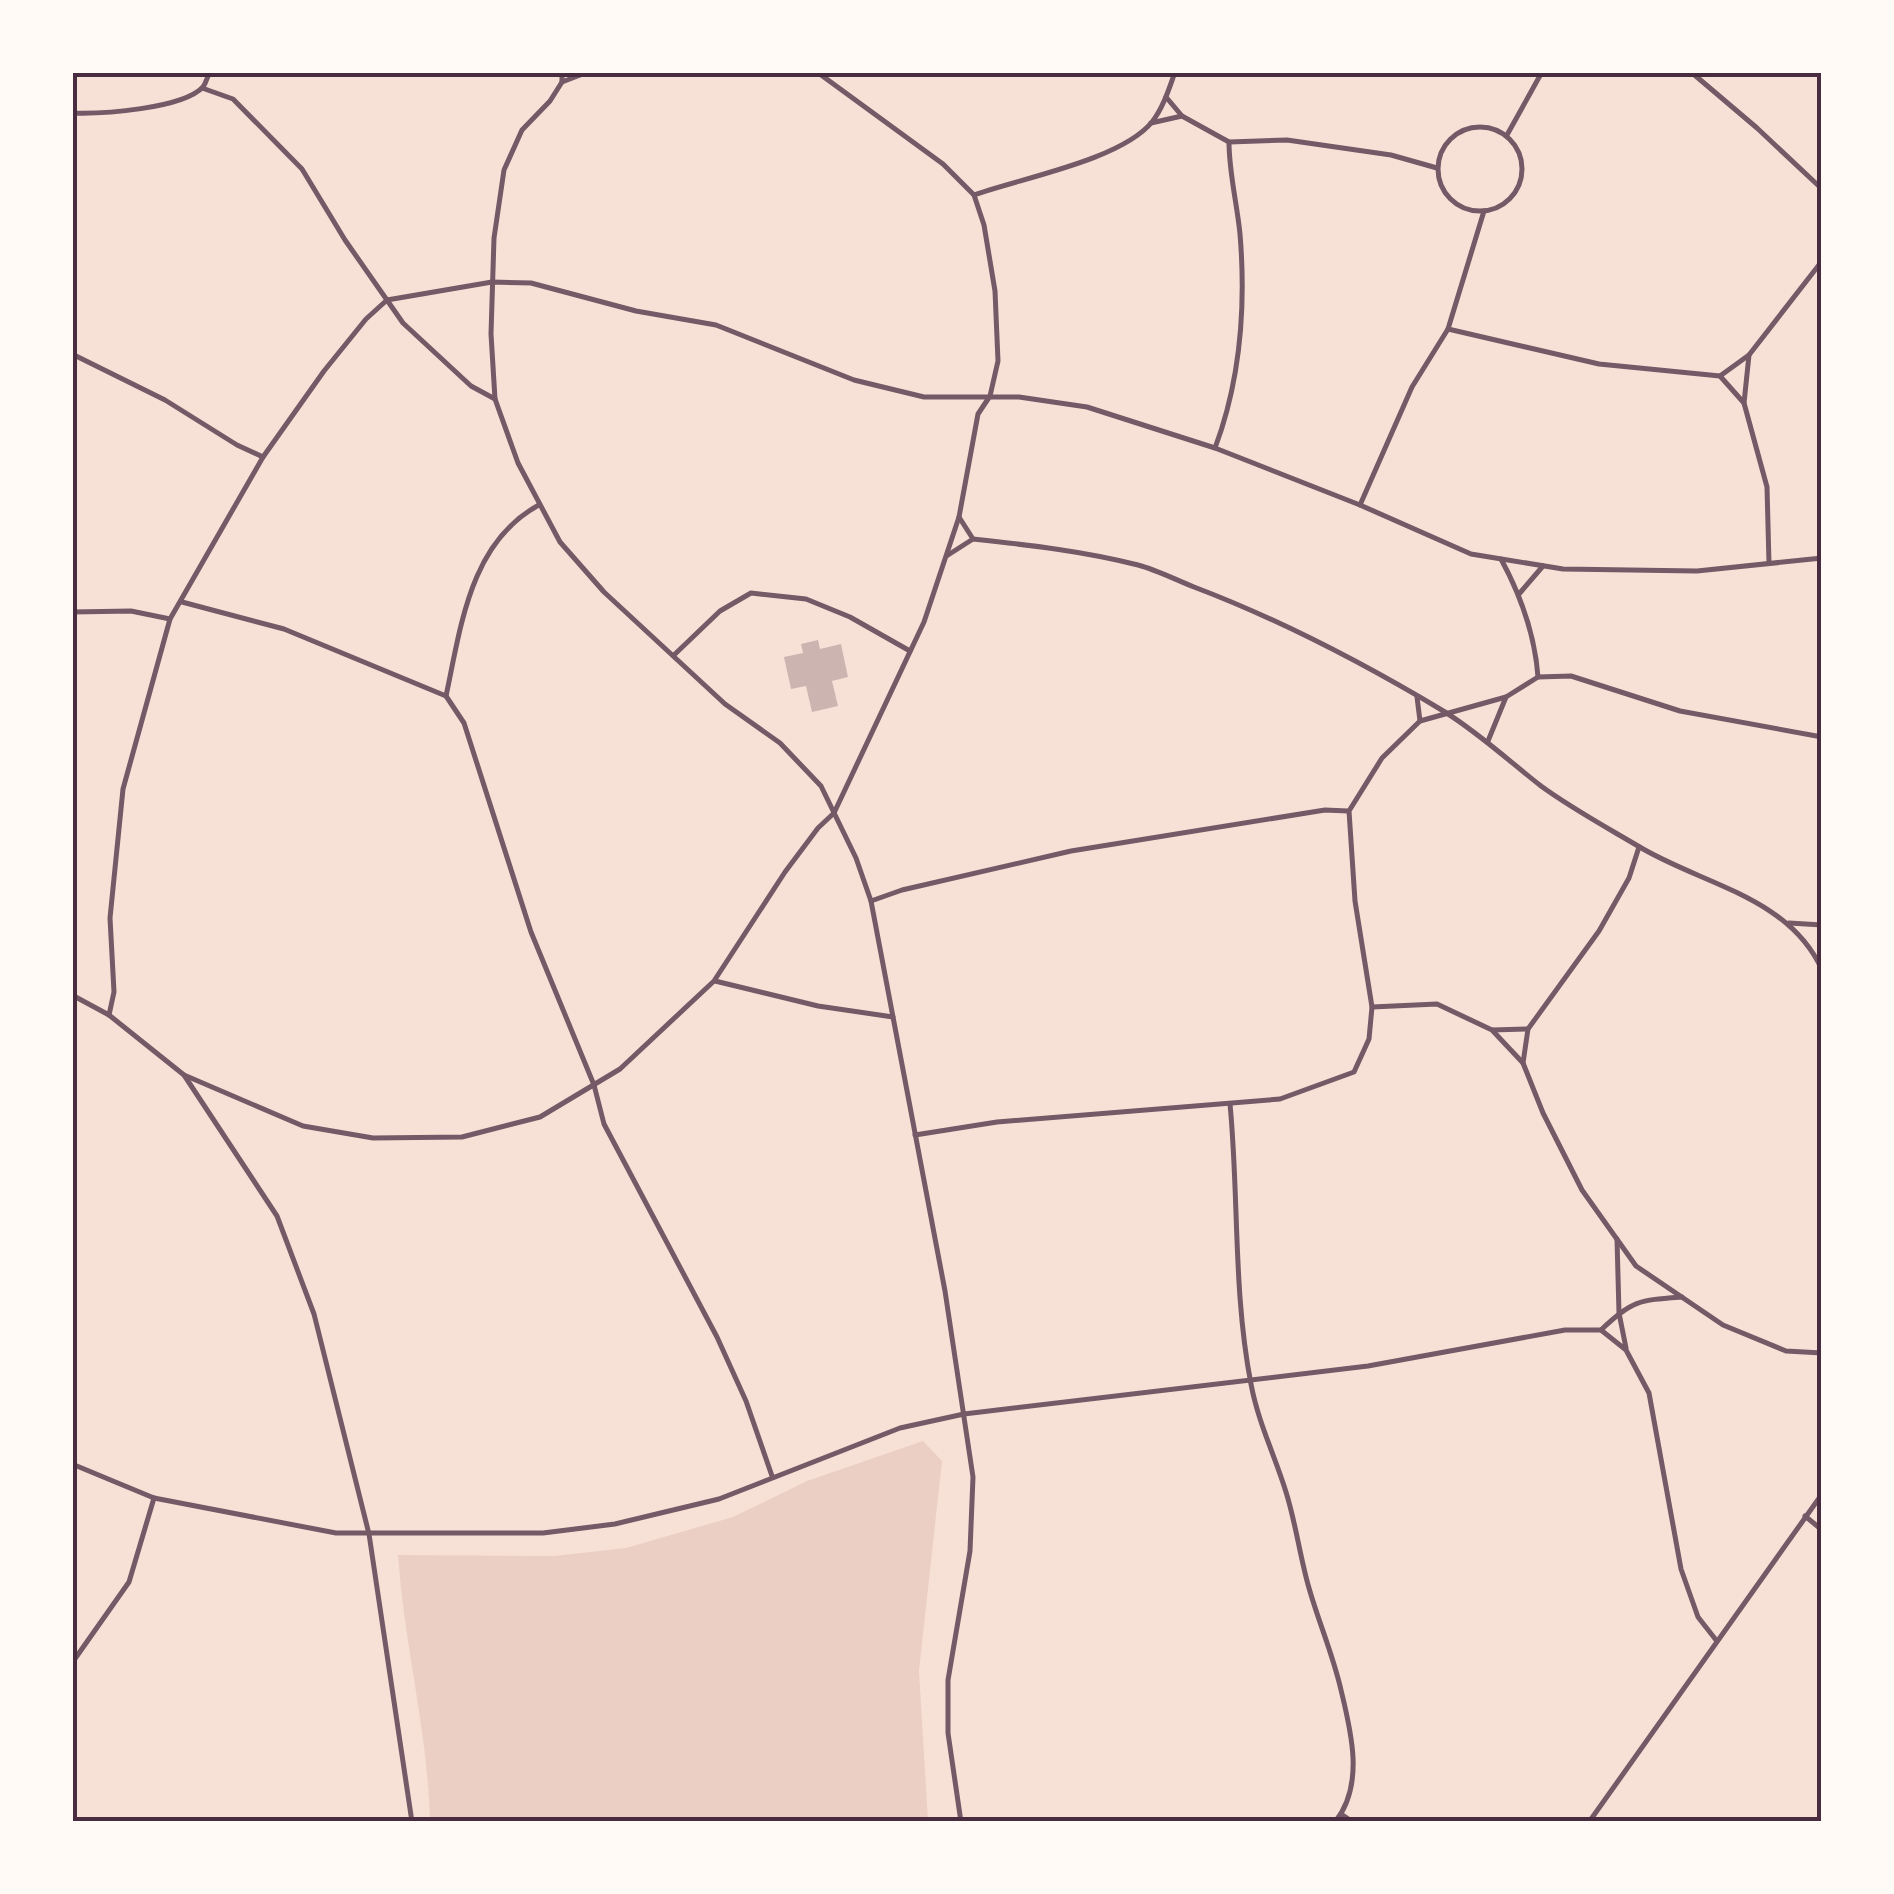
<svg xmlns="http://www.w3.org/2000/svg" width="1894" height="1894" font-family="Roboto,sans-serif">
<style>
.green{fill:#ebcfc5}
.building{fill:#ccb4b1}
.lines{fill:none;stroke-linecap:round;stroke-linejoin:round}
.service{stroke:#755966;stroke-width:5}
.neatline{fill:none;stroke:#4a2c40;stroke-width:4}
</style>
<rect width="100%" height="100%" fill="#f7e1d7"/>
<path class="green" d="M923,1441L942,1461L919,1671L928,1821H430C428,1732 404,1645 398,1555L554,1556L626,1548L733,1517L807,1481Z"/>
<polygon class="building" points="818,640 820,649 841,644 848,677 832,681 838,706 812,712 806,686 791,689 784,657 803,653 801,644"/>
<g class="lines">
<g class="service">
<polyline points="562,72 562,82 550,101 522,130 504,170 494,238 491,334 495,399 518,463 560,542 604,592 725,704 780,743 821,786 856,858 871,901 945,1291 973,1477 970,1551 948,1680 948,1733 961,1822"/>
<polyline points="1691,72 1757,128 1822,189"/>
<polyline points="562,82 588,72"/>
<polyline points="202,88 233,99 302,169 345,240 403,323 471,386 495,399"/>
<polyline points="1166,97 1182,116 1229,142 1287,140 1391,155 1437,168"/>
<path d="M72,113C102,114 182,109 203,87C206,83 207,77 210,72"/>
<polyline points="1151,123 1182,116"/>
<circle cx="1480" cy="169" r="42"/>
<polyline points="1507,135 1542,72"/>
<path d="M974,195C1021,178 1121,160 1152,122C1163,108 1169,89 1175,72"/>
<polyline points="1448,329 1599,364 1720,376 1749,355 1822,261"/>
<polyline points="72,354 165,400 237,445 263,457"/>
<polyline points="1749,355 1744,403 1767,487 1769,563"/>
<polyline points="1720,376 1744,403"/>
<path d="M1215,448C1240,381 1246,306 1240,234C1237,203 1229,173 1229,142"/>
<path d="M539,505C470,542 461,626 446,696L464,723L531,932L594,1085L604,1124L717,1337L746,1401L772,1476"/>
<polyline points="1360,505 1412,387 1448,329 1484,211"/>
<path d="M973,539C1028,545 1084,551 1138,565C1157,570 1176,580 1194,587C1281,620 1365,664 1445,712C1480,734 1509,761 1541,786C1571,808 1606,827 1638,846C1700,884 1789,896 1822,970"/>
<polyline points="948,555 973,539 959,517"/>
<path d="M1501,559C1521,596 1535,635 1538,677"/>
<polyline points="1519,594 1543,566"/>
<polyline points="182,602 284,629 446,696"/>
<polyline points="72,612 131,611 170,619"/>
<polyline points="674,655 720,611 751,593 806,599 850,617 910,651"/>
<polyline points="1417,697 1420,721"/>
<polyline points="1488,741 1506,697"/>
<polyline points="1639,847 1629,878 1599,931 1528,1029 1523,1063 1543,1113 1582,1190 1636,1266 1723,1325 1786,1351 1822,1353"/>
<polyline points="871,901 902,890 1071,851 1325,810 1348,811"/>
<polyline points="1789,923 1822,925"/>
<polyline points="715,981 818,1006 893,1017"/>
<polyline points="72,995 109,1015 184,1075 277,1216 314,1314 369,1534 412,1822"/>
<polyline points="1372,1007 1437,1004 1492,1030 1523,1063"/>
<polyline points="109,1015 114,992 110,918 123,789 170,619 263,457 324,371 366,319 387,300 492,282 531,283 636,311 716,325 854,380 924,397 1019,397 1087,407 1215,448 1360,505 1471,554 1563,569 1697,571 1822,558"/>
<polyline points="1492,1030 1528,1029"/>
<polyline points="184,1075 303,1126 373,1138 462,1137 540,1117 620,1069 714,981 785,872 818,828 834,813 924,622 959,517 978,414 990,396 998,361 995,291 984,225 974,195 943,164 817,72"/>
<path d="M1230,1104C1239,1197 1233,1292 1251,1384C1258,1422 1275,1456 1286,1492C1296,1524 1300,1557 1309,1588C1319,1623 1333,1655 1341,1690C1351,1731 1365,1785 1335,1822"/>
<polyline points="915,1135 997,1122 1280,1099 1354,1072 1369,1039 1372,1007 1355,901 1349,811 1382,758 1420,721 1506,697 1538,677 1571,676 1680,711 1822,737"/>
<polyline points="1617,1239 1619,1313 1626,1348"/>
<path d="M1601,1330C1632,1300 1640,1300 1682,1297"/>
<polyline points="72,1464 154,1498 336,1533 543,1533 615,1524 719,1499 900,1428 964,1414 1368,1366 1565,1330 1601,1330 1626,1350 1649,1393 1681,1569 1698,1617 1716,1640"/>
<polyline points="1805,1516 1822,1530"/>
<polyline points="72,1663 129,1582 154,1498"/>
<polyline points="1341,1814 1353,1822"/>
<polyline points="1589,1822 1822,1494"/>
</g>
</g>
<rect width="1894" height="1894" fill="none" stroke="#fffaf5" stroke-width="150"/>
<rect x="75" y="75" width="1744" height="1744" class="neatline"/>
</svg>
